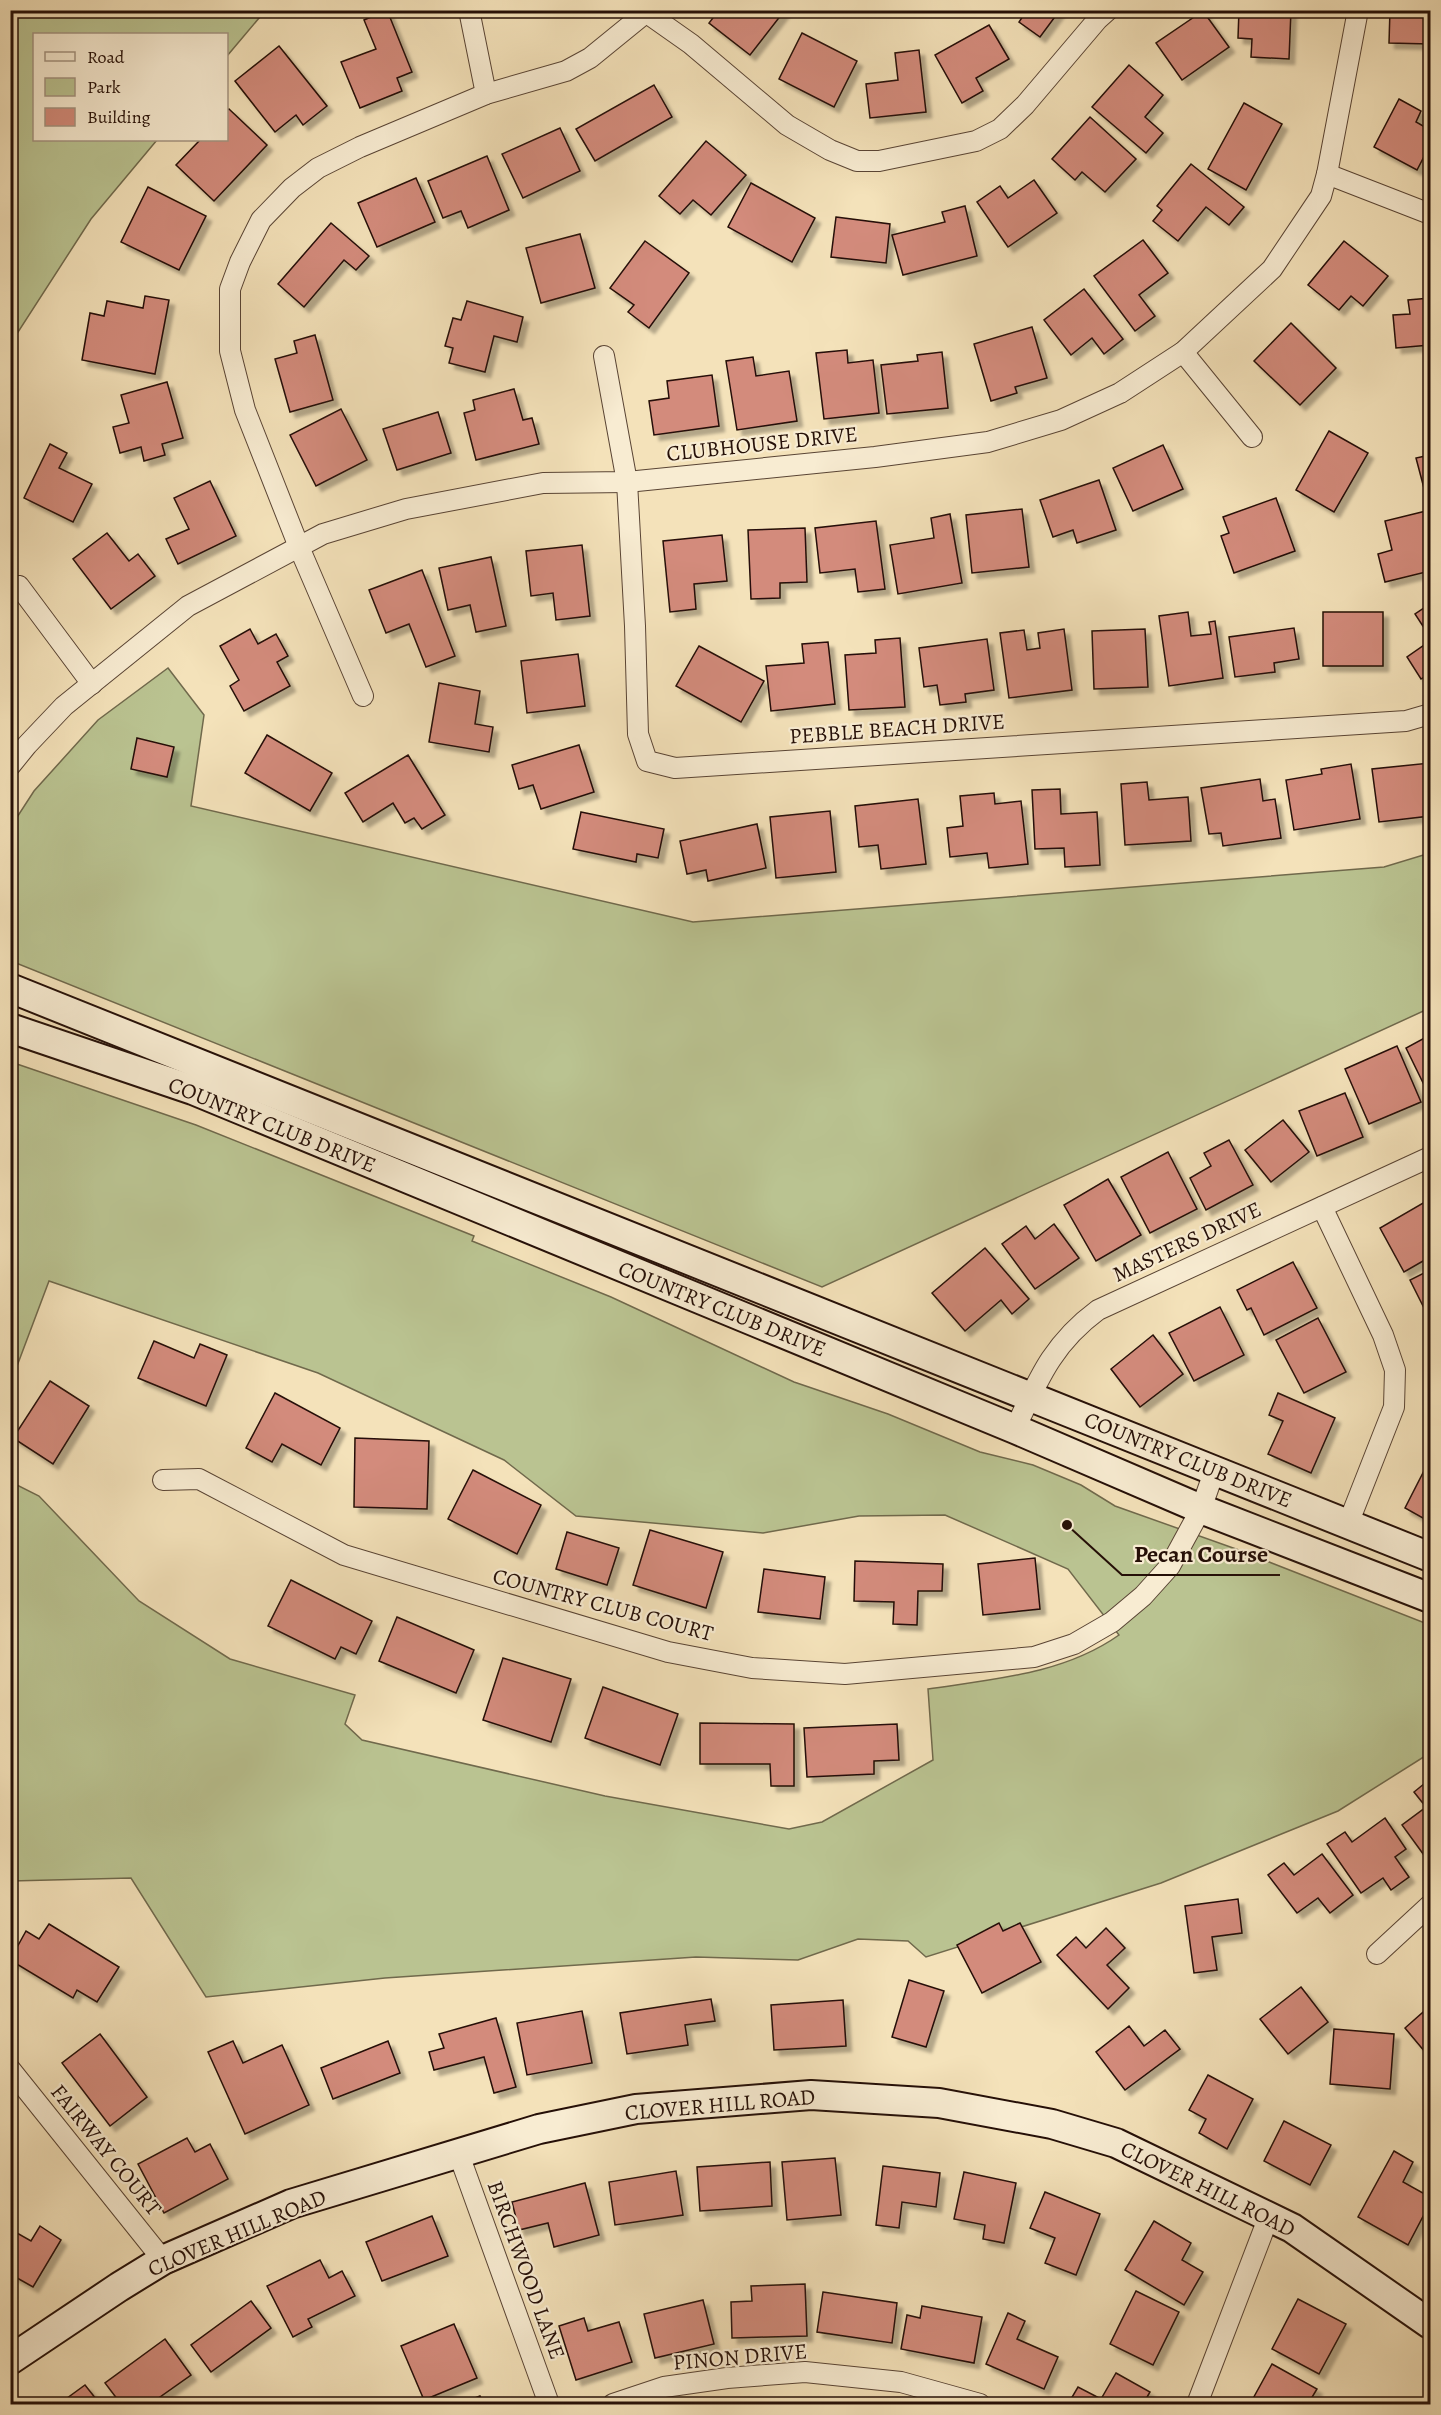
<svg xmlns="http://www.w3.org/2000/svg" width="1441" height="2415" font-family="Alegreya,serif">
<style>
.green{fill:#bac391;stroke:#70694c;stroke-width:1.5}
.building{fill:#d38b7b;stroke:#250f07;stroke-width:1.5;filter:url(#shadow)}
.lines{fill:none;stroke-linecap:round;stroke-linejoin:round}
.street-casing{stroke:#594434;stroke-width:22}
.secondary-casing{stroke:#250f07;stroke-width:32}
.street{stroke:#f8ecd2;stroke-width:20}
.secondary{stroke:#f8ecd2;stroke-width:28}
.labels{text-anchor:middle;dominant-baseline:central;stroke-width:4.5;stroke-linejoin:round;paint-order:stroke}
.street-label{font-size:22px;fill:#250f07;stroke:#f8ecd2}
.leader{fill:none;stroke:#250f07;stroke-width:2}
.callout-dot{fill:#250f07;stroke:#f8ecd2;stroke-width:2}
.callout-label{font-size:24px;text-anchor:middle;font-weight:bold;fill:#250f07;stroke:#f8ecd2;stroke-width:4.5;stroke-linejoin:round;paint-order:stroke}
</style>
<defs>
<filter id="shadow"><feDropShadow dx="5.5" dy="5.5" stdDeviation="1.5" flood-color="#0004"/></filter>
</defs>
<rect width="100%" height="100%" fill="#f4e2ba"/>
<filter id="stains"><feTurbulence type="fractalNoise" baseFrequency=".00333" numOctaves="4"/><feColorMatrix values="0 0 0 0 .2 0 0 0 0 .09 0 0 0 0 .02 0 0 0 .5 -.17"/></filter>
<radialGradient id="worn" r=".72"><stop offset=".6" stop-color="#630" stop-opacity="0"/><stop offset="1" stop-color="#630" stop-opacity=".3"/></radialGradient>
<g class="green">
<polygon points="11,10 265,11 227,56 226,34 34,34 34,140 157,140 91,219 11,343"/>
<polygon points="168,668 204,715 191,806 693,922 1384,867 1430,853 1430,1008 822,1287 11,961 10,828 34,791 98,720"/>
<path d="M11,1062L196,1125L474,1236L472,1241L611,1297L794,1382L888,1414L980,1452L1033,1465L1081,1485L1115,1506L1236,1549L1430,1625V1753L1338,1811L1161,1883L926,1957L908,1941L858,1939L798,1960L696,1957L385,1978L206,1997L131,1878L11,1881V1482L39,1496L139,1601L230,1659L355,1695L345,1724L362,1740L605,1796L789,1829L822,1822L933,1760L928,1689C994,1679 1064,1674 1119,1635L1068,1569L945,1515L859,1516L763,1533L576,1516L504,1460L318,1373L49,1281L11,1382Z"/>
</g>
<g class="building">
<polygon points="387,10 412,72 397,78 402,91 360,108 341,62 376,49 364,20"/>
<polygon points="719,10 785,10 750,55 709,23"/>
<polygon points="1027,10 1060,10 1040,37 1019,22"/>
<polygon points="1239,10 1291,10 1289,59 1251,57 1252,39 1238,38"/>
<polygon points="1390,10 1430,10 1430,44 1389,43"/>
<polygon points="1203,11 1229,47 1182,80 1156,43"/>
<polygon points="989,25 1009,59 976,78 983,91 962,103 935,55"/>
<polygon points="802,33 857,61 834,107 779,79"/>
<polygon points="279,46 327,106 303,125 296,115 275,132 235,81"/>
<polygon points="919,50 926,112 870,118 866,84 898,80 895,53"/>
<polygon points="1129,65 1163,95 1145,117 1163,133 1146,153 1092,107"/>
<polygon points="654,85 672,117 595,161 576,129"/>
<polygon points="1399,99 1421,111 1416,122 1430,130 1430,145 1417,170 1374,147"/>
<polygon points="1244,103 1282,124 1246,190 1208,169"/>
<polygon points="229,109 267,145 214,201 176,165 200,140 226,140 226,111"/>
<polygon points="1090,117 1136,159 1105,192 1082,172 1075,180 1052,159"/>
<polygon points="560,128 580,171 523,198 502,154"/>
<polygon points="706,141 746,175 711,215 693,200 680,214 659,196"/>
<polygon points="487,156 509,210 468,228 461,211 443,218 428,181"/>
<polygon points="1191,164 1244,207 1229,225 1206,207 1178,241 1153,221 1162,210 1157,206"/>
<polygon points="416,178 435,222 377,247 358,203"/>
<polygon points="1034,180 1057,213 1008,247 977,202 1000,186 1008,198"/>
<polygon points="751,183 815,218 792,262 728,227"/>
<polygon points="148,187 206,216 179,270 121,242"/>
<polygon points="965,206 977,256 903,275 892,235 945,222 942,212"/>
<polygon points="836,217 890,224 886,263 831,257"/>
<polygon points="331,223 369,256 356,270 344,260 304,307 278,284"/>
<polygon points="580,234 595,288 541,303 526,248"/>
<polygon points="1143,240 1168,273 1139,295 1155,316 1135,331 1094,276"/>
<polygon points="645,241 689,273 649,328 628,312 634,305 610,288"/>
<polygon points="1344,241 1388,276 1363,306 1351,296 1339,310 1308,285"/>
<polygon points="1084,289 1123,339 1104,354 1092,338 1071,355 1044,320"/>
<polygon points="145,296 169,300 155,374 82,360 90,313 104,316 107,301 143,308"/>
<polygon points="1430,298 1430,345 1396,348 1393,315 1410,314 1408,300"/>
<polygon points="467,301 523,317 517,342 494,336 485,372 449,363 453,348 445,346 453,318 461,320"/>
<polygon points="1291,323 1336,368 1300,405 1254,361"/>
<polygon points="1032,327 1047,378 1015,387 1017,393 991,401 974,344"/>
<polygon points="315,335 333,400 290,412 275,359 297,353 294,341"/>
<polygon points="847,350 848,363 873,360 879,413 824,419 816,353"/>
<polygon points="942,352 948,408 887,414 881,365 918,361 917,355"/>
<polygon points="753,357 756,376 789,371 797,421 737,430 726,361"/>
<polygon points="712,375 719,426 654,435 649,401 669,398 667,381"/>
<polygon points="167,382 183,438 162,444 165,455 144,461 141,447 120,453 113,427 129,423 121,395"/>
<polygon points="514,389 523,420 532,418 539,444 476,460 464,413 475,410 473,400"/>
<polygon points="341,409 367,460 316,486 290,435"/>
<polygon points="438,412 451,453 397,470 383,429"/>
<polygon points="1329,431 1368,453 1334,512 1296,490"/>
<polygon points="50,444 67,453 59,468 92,484 73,522 24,498"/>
<polygon points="1163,445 1183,489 1133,511 1113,468"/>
<polygon points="1430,455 1430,494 1426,496 1416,458"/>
<polygon points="1099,480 1116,530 1077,543 1073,530 1053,537 1040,500"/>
<polygon points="210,481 236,536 178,564 166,539 189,529 174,498"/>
<polygon points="1276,498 1295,551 1234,573 1221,536 1229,533 1223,517"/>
<polygon points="1022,509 1029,567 972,573 966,515"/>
<polygon points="1430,510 1430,571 1385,582 1378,554 1392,550 1385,521"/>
<polygon points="950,514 962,583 898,594 890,545 934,538 931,518"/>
<polygon points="876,521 885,589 858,592 855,569 820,573 815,528"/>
<polygon points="805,528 807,582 780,583 780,598 751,599 748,530"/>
<polygon points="107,533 129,561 138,554 155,576 111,609 73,559"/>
<polygon points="722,535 727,581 694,584 696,609 670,612 663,541"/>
<polygon points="582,545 590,616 556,620 553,593 531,596 526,551"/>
<polygon points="491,557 506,626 476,632 470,605 448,610 439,568"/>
<polygon points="422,570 455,656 426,667 409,624 386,633 369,590"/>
<polygon points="1430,604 1430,637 1415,614"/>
<polygon points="1188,612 1191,636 1211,634 1209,622 1215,621 1223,678 1169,686 1159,616"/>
<rect x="1323" y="612" width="60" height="54"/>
<polygon points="1294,628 1299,659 1274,663 1275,672 1235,677 1229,637"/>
<polygon points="250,629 258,644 276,634 288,656 277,662 290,686 244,711 230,686 239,680 220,646"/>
<polygon points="1064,629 1072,690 1009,698 1000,633 1024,630 1027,650 1040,648 1038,633"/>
<polygon points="1145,629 1148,687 1094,689 1092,631"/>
<polygon points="900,638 905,707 849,710 845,655 876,653 875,640"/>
<polygon points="987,639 994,690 965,694 966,702 940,705 937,685 924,687 919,648"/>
<polygon points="1430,641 1430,673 1421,679 1407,657"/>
<polygon points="828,642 835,704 771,711 766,666 804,663 802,644"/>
<polygon points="699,646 764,681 741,722 676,686"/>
<polygon points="578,654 585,706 527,713 521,661"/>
<polygon points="439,683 480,691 475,724 493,727 489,752 429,742"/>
<polygon points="267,735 332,773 310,811 245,773"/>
<polygon points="137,738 174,747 167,777 131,769"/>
<polygon points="579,745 594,792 541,809 533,785 519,789 512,765"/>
<polygon points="408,755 445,815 422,829 414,818 405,823 393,803 363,822 345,793"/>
<polygon points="1430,763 1430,816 1379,822 1372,769"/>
<polygon points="1351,764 1360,819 1294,830 1286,780 1322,774 1321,769"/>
<polygon points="1260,779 1263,801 1275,799 1281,838 1223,846 1221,833 1209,834 1201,788"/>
<polygon points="1147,782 1149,800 1188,797 1191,841 1125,845 1121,784"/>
<polygon points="1060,789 1061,814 1097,812 1100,865 1065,867 1064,848 1035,849 1032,790"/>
<polygon points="994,793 995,804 1021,801 1028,864 989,868 987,853 950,857 947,828 963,826 960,796"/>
<polygon points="918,799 926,864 881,869 878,845 859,847 855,806"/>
<polygon points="830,811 836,872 776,878 770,817"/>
<polygon points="581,812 664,829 658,858 637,854 636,862 573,849"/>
<polygon points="757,824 766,868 708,881 706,870 687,874 680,841"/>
<polygon points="1430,1035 1430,1097 1406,1048"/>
<polygon points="1397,1046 1421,1102 1369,1124 1345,1069"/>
<polygon points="1345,1093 1363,1137 1317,1156 1299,1111"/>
<polygon points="1283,1120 1309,1152 1271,1182 1245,1150"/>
<polygon points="1229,1140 1253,1185 1206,1210 1190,1178 1211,1166 1204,1153"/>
<polygon points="1168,1152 1197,1209 1150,1233 1121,1177"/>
<polygon points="1108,1179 1141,1235 1096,1261 1064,1205"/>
<polygon points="1430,1199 1430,1257 1404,1272 1380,1228"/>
<polygon points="1054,1224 1079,1258 1035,1289 1002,1244 1026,1226 1035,1239"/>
<polygon points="985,1248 1029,1299 1012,1314 1001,1300 965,1331 932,1293"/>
<polygon points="1293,1262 1317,1308 1264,1335 1251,1308 1247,1310 1237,1290"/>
<polygon points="1430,1270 1430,1320 1410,1280"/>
<polygon points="1220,1307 1244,1355 1194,1381 1169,1333"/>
<polygon points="1318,1318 1346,1372 1304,1393 1276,1340"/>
<polygon points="1153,1335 1183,1374 1140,1407 1111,1369"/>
<polygon points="154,1341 194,1358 200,1344 227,1355 206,1406 138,1378"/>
<polygon points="50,1381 89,1406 53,1464 13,1438"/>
<polygon points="275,1393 340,1428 321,1465 282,1444 272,1462 246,1448"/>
<polygon points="1278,1393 1335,1418 1311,1473 1268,1454 1283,1421 1269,1415"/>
<polygon points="355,1438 429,1441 427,1509 354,1507"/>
<polygon points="1428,1463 1430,1464 1430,1522 1405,1508"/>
<polygon points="473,1470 541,1505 517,1554 448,1519"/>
<polygon points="650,1530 723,1552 706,1608 633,1585"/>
<polygon points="567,1532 619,1548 607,1585 556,1569"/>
<polygon points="1035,1558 1040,1609 983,1615 978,1564"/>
<polygon points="855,1561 943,1564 942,1591 918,1591 917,1625 893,1624 894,1602 854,1601"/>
<polygon points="764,1569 825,1577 820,1619 758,1612"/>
<polygon points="291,1580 372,1621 356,1654 341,1647 335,1659 268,1626"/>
<polygon points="397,1617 474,1650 456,1693 379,1661"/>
<polygon points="503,1658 571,1679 551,1742 483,1720"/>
<polygon points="603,1687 678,1714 660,1765 585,1738"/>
<polygon points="700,1723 794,1724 794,1786 771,1786 770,1764 700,1764"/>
<polygon points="897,1724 899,1760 874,1761 874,1774 807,1777 804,1728"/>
<polygon points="1430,1779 1430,1861 1429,1862 1402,1825 1426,1807 1414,1792"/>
<polygon points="1385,1818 1406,1849 1395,1857 1409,1877 1391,1890 1383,1878 1361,1893 1327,1844 1345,1832 1352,1842"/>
<polygon points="1322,1854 1353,1895 1330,1913 1318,1898 1297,1913 1268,1875 1284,1863 1294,1875"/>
<polygon points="1238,1899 1242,1933 1212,1937 1217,1970 1194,1973 1185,1906"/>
<polygon points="999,1923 1003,1931 1020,1923 1041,1962 982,1993 957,1945"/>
<polygon points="49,1924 119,1967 97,2002 77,1990 73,1998 10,1960 26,1931 39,1939"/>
<polygon points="1106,1928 1125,1948 1107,1965 1129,1988 1108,2009 1057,1955 1076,1937 1086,1948"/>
<polygon points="909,1980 944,1991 926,2047 892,2037"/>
<polygon points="1301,1987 1328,2022 1288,2054 1260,2019"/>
<polygon points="711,1999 715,2021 685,2025 688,2045 627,2054 620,2013"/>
<polygon points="843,2000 846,2046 774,2050 771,2005"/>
<polygon points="1430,2006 1430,2058 1405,2028"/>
<polygon points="582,2011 592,2063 527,2075 517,2023"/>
<polygon points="496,2018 516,2087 494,2093 484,2057 434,2070 429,2052 444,2048 439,2034"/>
<polygon points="1129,2026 1144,2046 1165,2030 1180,2049 1125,2090 1096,2052"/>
<polygon points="1334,2029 1394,2034 1390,2089 1330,2084"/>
<polygon points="100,2034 147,2097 110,2126 62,2063"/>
<polygon points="233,2041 243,2063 282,2045 309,2105 245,2134 208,2052"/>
<polygon points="388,2041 400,2073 333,2099 321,2068"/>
<polygon points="1208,2075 1253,2099 1227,2149 1199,2133 1206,2119 1189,2110"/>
<polygon points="1284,2121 1331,2145 1310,2185 1264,2161"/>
<polygon points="187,2138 195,2152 210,2144 228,2179 164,2213 138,2164"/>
<polygon points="1394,2151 1413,2162 1403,2182 1430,2197 1430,2203 1408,2245 1358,2217"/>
<polygon points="835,2158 841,2215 787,2220 782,2162"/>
<polygon points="770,2162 772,2206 700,2211 697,2167"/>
<polygon points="883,2166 940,2173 936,2207 902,2202 899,2228 876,2225"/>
<polygon points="676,2171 683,2215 615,2225 609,2182"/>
<polygon points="964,2172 1016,2183 1004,2243 983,2239 985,2225 954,2219"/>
<polygon points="585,2183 599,2235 554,2247 548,2223 519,2230 512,2202"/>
<polygon points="1045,2192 1100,2214 1076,2275 1045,2263 1055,2238 1030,2228"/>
<polygon points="432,2216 448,2256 382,2281 366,2242"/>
<polygon points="1154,2221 1191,2243 1182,2260 1203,2272 1184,2305 1125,2270"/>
<polygon points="40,2226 61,2240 33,2287 10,2274 10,2229 31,2241"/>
<polygon points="320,2260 329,2278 342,2271 355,2296 308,2319 312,2327 293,2337 267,2286"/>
<polygon points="805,2284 807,2336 732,2338 731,2302 752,2301 751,2286"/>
<polygon points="1136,2291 1179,2312 1153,2365 1110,2344"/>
<polygon points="823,2292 897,2303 892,2343 817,2332"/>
<polygon points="1298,2299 1346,2324 1319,2374 1272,2349"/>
<polygon points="703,2300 714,2344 655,2358 644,2314"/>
<polygon points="251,2301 271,2328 211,2372 191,2345"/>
<polygon points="922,2306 982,2317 974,2363 901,2349 907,2315 920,2318"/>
<polygon points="1008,2313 1025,2321 1017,2339 1058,2357 1044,2389 986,2364"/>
<polygon points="584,2318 588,2331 619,2322 632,2362 576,2380 559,2326"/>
<polygon points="454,2324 477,2378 424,2400 401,2346"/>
<polygon points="165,2339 191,2375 150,2404 121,2404 105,2383"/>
<polygon points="1272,2364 1317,2389 1308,2404 1250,2404"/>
<polygon points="1116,2373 1150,2392 1143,2404 1068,2404 1078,2387 1101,2399"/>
<polygon points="85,2385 100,2404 59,2404"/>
<polygon points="480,2396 484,2404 460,2404"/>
</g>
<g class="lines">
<defs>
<g id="street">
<polyline points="469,10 486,94"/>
<polyline points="647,13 691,44 787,125 830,150 857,161 879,161 976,141 1000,129 1025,105 1098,19 1108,10"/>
<polyline points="1327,174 1430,214"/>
<polyline points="1183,352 1252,437"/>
<polyline points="604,356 627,482 635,626 638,734 647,761 675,768 1406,721 1430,714"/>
<polyline points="19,586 92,684"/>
<polyline points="363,696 299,547 245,410 230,351 230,289 240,262 261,220 292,188 318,168 360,147 486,94 566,71 590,58 649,10"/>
<polyline points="10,766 27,745 64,706 188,606 323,534 406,509 543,483 627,482 875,457 988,442 1061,420 1120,393 1183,352 1272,269 1321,196 1327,174 1358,10"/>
<polyline points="1322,1207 1383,1335 1395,1370 1394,1407 1348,1524"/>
<path d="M1015,1429C1038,1380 1052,1344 1098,1310L1430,1157"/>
<polyline points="163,1480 199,1479 344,1555 668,1652 752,1668 845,1674 1034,1657 1074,1644 1112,1622 1143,1596 1170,1566 1201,1509 1214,1472"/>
<polyline points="1377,1954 1430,1905"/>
<polyline points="10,2069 163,2260"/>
<polyline points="458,2152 549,2404"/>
<polyline points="613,2404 664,2387 727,2378 805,2372 901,2382 980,2404"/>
<polyline points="1197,2404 1269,2216"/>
</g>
<g id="secondary">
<polyline points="10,988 1430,1557"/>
<polyline points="10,1028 193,1090 1015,1429 1201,1509 1430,1598"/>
<polyline points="10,2360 119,2287 163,2260 291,2204 539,2129 636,2109 811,2095 939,2103 1052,2124 1116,2143 1292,2228 1430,2324"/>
</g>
</defs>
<use href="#street" class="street-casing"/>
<use href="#secondary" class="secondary-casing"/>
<use href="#street" class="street"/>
<use href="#secondary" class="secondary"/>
</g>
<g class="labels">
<g class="street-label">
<text transform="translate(762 444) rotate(-6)">CLUBHOUSE DRIVE</text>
<text transform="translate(897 729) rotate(-4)">PEBBLE BEACH DRIVE</text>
<text transform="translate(272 1125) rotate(22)">COUNTRY CLUB DRIVE</text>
<text transform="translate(1187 1242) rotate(-25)">MASTERS DRIVE</text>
<text transform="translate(722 1309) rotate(22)">COUNTRY CLUB DRIVE</text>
<text transform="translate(1188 1460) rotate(22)">COUNTRY CLUB DRIVE</text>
<text transform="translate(603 1605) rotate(15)">COUNTRY CLUB COURT</text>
<text transform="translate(720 2105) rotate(-5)">CLOVER HILL ROAD</text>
<text transform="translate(106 2150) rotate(51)">FAIRWAY COURT</text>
<text transform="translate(1208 2189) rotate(26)">CLOVER HILL ROAD</text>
<text transform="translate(237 2233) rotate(-23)">CLOVER HILL ROAD</text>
<text transform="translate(526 2270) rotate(70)">BIRCHWOOD LANE</text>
<text transform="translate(740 2357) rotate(-5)">PINON DRIVE</text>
</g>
</g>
<path class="leader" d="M1067 1525L1122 1575H1280"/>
<circle class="callout-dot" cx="1067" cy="1525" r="6"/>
<g class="callout-label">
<text x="1201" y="1562">Pecan Course</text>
</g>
<rect width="1441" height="2415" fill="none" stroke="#f4e2ba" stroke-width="36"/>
<rect x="12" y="12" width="1417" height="2391" fill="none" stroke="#250f07" stroke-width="3"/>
<rect x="18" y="18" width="1405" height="2379" fill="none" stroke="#250f07" stroke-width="1.5"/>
<rect x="33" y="33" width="195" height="108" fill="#f8ecd2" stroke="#a49481" stroke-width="1.5"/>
<rect x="45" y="52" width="30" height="9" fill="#f8ecd2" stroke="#a49481" stroke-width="1.5"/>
<text x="87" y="63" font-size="18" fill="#250f07">Road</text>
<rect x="45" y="78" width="30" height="18" fill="#bac391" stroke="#a49481" stroke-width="1.5"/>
<text x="87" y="93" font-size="18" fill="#250f07">Park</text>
<rect x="45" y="108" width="30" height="18" fill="#d38b7b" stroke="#a49481" stroke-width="1.5"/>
<text x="87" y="123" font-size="18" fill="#250f07">Building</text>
<rect width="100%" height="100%" filter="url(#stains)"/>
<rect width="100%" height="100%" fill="url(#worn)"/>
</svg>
